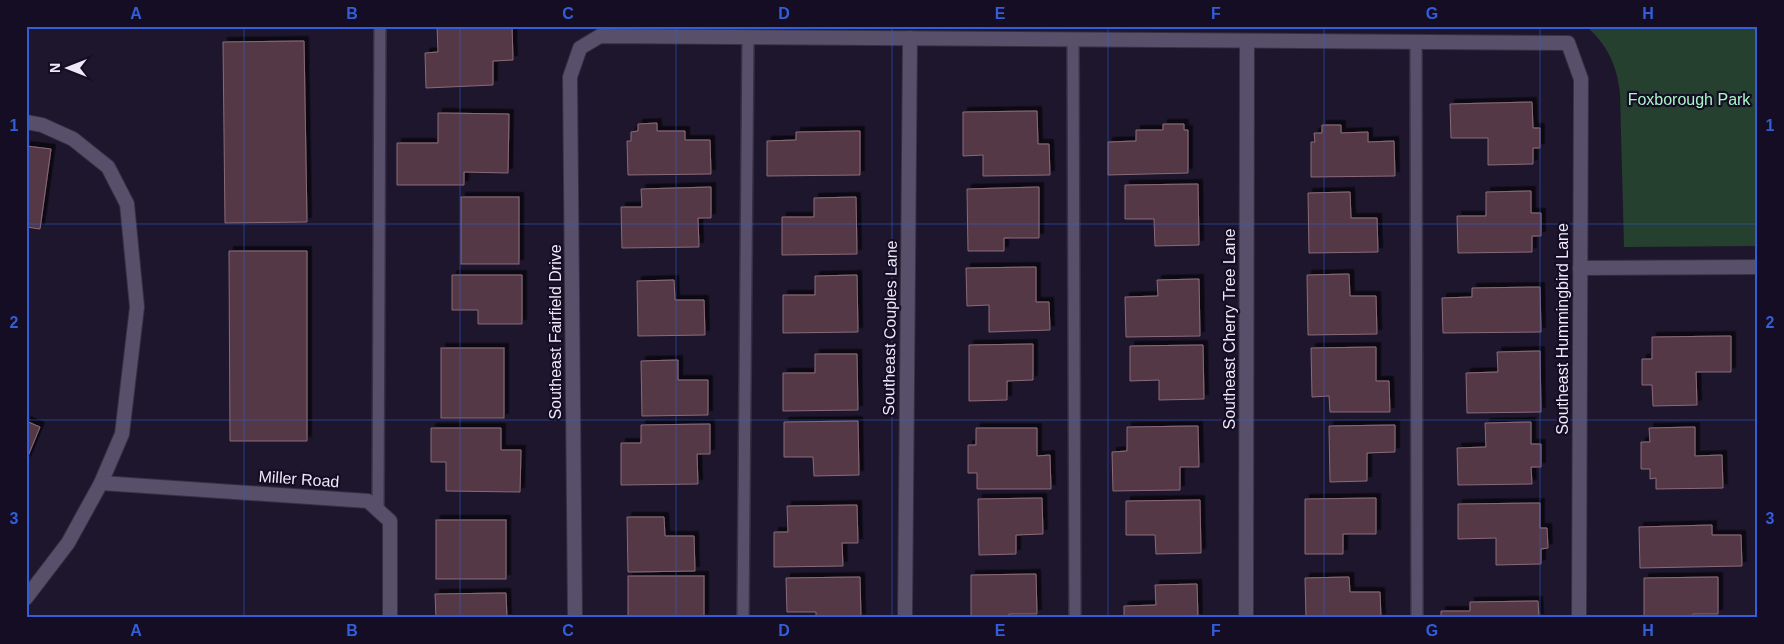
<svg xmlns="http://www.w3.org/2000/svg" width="1784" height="644" font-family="Arial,sans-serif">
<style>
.green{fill:#264030}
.building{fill:#543845;stroke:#8a6a78;filter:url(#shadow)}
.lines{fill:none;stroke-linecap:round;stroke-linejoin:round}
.service-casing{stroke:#363042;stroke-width:14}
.minor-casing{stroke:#363042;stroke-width:16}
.service{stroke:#584f6b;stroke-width:11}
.minor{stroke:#584f6b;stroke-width:14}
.grid{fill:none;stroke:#325edb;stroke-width:1;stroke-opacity:0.55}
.labels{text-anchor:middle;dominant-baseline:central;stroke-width:4.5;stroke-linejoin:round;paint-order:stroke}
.park-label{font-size:16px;fill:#aaf6c6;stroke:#150d23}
.street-label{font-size:16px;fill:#ede9f9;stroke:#150d23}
.neatline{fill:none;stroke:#325edb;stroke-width:2}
.grid-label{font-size:16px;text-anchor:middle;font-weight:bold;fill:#325edb}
</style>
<defs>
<filter id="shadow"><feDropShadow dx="4.5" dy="-4.5" stdDeviation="0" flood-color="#0009"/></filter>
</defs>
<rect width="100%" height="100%" fill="#1e162d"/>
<path class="green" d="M1586,26H1758V246L1624,247L1620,93C1617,65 1607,44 1586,26Z"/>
<g class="building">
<polygon points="437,26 512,26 513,60 493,61 493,85 426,88 425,53 438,52"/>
<polygon points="304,41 307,222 225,223 223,42"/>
<polygon points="1532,102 1533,128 1540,128 1540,148 1533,148 1533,164 1488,165 1488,138 1451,138 1450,104"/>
<polygon points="1037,111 1038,144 1049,144 1050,175 983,176 983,155 963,156 963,112"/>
<polygon points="438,113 509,114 508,173 464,172 464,185 397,185 397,143 438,143"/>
<polygon points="657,123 657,131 685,131 685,140 710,140 711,174 628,175 627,141 631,141 631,132 638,131 638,124"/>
<polygon points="1163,124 1184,124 1184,130 1188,130 1188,173 1108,175 1108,142 1136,141 1136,130 1163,130"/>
<polygon points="1322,125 1341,125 1341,133 1368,132 1368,142 1394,141 1395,176 1311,177 1311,142 1315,142 1314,133 1322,133"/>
<polygon points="860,131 860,175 767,176 767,141 796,140 796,132"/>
<polygon points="26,146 51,149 40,229 26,227"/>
<polygon points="1198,184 1199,245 1155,246 1154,219 1125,219 1125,185"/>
<polygon points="711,187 711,218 698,218 699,247 622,248 621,207 642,207 641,189"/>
<polygon points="1039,187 1039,238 1004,238 1004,251 968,251 967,189"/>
<polygon points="1531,191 1531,213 1541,213 1541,236 1532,236 1532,252 1458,253 1457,216 1486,216 1486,192"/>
<polygon points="1350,192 1351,218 1377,218 1378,252 1309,253 1308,193"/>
<rect x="461" y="197" width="58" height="67"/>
<polygon points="856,197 857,254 782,255 782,217 814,217 814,198"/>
<polygon points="229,251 307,251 307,441 230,441"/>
<polygon points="1036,267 1036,302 1049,302 1050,330 989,332 989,305 967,306 966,268"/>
<polygon points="1349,274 1350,296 1376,296 1377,334 1308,335 1307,275"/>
<polygon points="452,275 522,275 522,324 478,324 478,310 452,310"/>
<polygon points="857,275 858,332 783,333 783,295 815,295 815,276"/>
<polygon points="1199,279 1200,336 1126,337 1125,297 1158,296 1157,280"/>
<polygon points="674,280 675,300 704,300 705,335 638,336 637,281"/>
<polygon points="1540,287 1541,332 1443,333 1442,298 1472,297 1472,288"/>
<polygon points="1731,336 1731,372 1696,372 1697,405 1653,406 1652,385 1642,385 1642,359 1652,359 1652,337"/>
<polygon points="1033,344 1033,380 1007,381 1007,400 969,401 969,345"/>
<polygon points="1203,345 1204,399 1159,400 1159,380 1130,381 1130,346"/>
<polygon points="1376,347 1376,381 1389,381 1390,412 1330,412 1329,396 1312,397 1311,348"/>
<rect x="441" y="348" width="63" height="70"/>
<polygon points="1540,351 1541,412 1467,413 1466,373 1498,372 1497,352"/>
<polygon points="815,354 857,354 858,410 783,411 783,373 815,373"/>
<polygon points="678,360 678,380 708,380 708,415 642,416 641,361"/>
<polygon points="26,421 40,427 26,461"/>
<polygon points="858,421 859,475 814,476 813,457 784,457 784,422"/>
<polygon points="1531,422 1531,444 1541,444 1541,467 1531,467 1532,484 1458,485 1457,448 1486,447 1485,423"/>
<polygon points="710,424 710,454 697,454 698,484 621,485 621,443 641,443 641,425"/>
<polygon points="1395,425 1395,452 1367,453 1367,481 1330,482 1329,426"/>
<polygon points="1198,426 1199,467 1180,467 1180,490 1113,491 1112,452 1127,451 1127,427"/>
<polygon points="1695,427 1695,456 1722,455 1723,488 1656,489 1656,478 1650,479 1650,469 1641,469 1641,442 1650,442 1649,428"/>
<polygon points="431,428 501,428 501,450 521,450 520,492 446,491 446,462 431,462"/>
<polygon points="976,428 1037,428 1037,456 1050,455 1051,489 977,489 977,473 968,473 968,445 976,445"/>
<polygon points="1042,498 1043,534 1016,535 1016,554 979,555 978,499"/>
<polygon points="1376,498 1376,534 1343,534 1343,554 1305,554 1305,499"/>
<polygon points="1200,500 1201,553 1156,554 1155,535 1126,535 1126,501"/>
<polygon points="1540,503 1540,528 1547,528 1548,548 1541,549 1541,564 1496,565 1496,538 1458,539 1458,504"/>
<polygon points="857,505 858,543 842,543 843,566 774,567 774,532 788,532 787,506"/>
<polygon points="627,517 664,517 665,536 694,536 695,571 628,572"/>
<rect x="436" y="520" width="70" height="59"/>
<polygon points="1712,525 1712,535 1741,535 1742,566 1640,568 1639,527"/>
<polygon points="1036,574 1037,614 1009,614 1009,618 971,618 971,575"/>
<rect x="628" y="576" width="76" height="42"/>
<polygon points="860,577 861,618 816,618 816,612 787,612 786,578"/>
<polygon points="1349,577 1350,592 1380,592 1381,618 1306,618 1305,578"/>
<polygon points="1718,577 1718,614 1693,614 1693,618 1644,618 1644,578"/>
<polygon points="1197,584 1198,618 1124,618 1124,606 1156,605 1155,585"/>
<polygon points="506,593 507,618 436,618 435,594"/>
<polygon points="1538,601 1539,618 1441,618 1441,611 1470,611 1470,602"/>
</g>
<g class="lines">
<defs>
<g id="service">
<polyline points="1073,39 1075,618"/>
<polyline points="1416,42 1417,618"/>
<polyline points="378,510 380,26"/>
<polyline points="743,618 748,37"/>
</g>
<g id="minor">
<polyline points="26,122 42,125 73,139 108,167 127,204 137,307 122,434 101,483 68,543 26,598"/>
<polyline points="1580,268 1758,267"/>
<polyline points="101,483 368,501 390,521 390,618"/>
<polyline points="575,618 570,77 580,48 600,36 1568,43 1581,79 1579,618"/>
<polyline points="905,618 910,38"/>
<polyline points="1246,618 1247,41"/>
</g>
</defs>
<use href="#service" class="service-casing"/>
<use href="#minor" class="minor-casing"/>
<use href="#service" class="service"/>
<use href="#minor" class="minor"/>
</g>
<path class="grid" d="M244,26V618M460,26V618M676,26V618M892,26V618M1108,26V618M1324,26V618M1540,26V618M26,224H1758M26,420H1758"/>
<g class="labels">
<g class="park-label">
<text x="1689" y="99">Foxborough Park</text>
</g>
<g class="street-label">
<text transform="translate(890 328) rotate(-89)">Southeast Couples Lane</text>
<text transform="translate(1229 329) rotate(-90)">Southeast Cherry Tree Lane</text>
<text transform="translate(1562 329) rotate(-90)">Southeast Hummingbird Lane</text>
<text transform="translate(555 332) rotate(-90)">Southeast Fairfield Drive</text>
<text transform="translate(299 479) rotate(4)">Miller Road</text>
</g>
</g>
<rect width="1784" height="644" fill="none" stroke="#150d23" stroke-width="55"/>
<g transform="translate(68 68) rotate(270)" stroke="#150d23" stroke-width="4" paint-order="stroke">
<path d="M0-4L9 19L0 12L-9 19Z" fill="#ede9f9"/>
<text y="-8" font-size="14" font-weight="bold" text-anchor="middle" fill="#ede9f9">N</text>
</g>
<rect x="28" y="28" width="1728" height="588" class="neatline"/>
<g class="grid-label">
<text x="136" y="19">A</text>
<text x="352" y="19">B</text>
<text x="568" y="19">C</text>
<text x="784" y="19">D</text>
<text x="1000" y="19">E</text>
<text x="1216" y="19">F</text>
<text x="1432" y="19">G</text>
<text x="1648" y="19">H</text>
<text x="14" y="131">1</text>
<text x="1770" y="131">1</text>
<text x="14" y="328">2</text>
<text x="1770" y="328">2</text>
<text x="14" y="524">3</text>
<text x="1770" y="524">3</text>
<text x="136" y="636">A</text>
<text x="352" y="636">B</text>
<text x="568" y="636">C</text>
<text x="784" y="636">D</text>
<text x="1000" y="636">E</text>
<text x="1216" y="636">F</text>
<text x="1432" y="636">G</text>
<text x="1648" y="636">H</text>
</g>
</svg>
